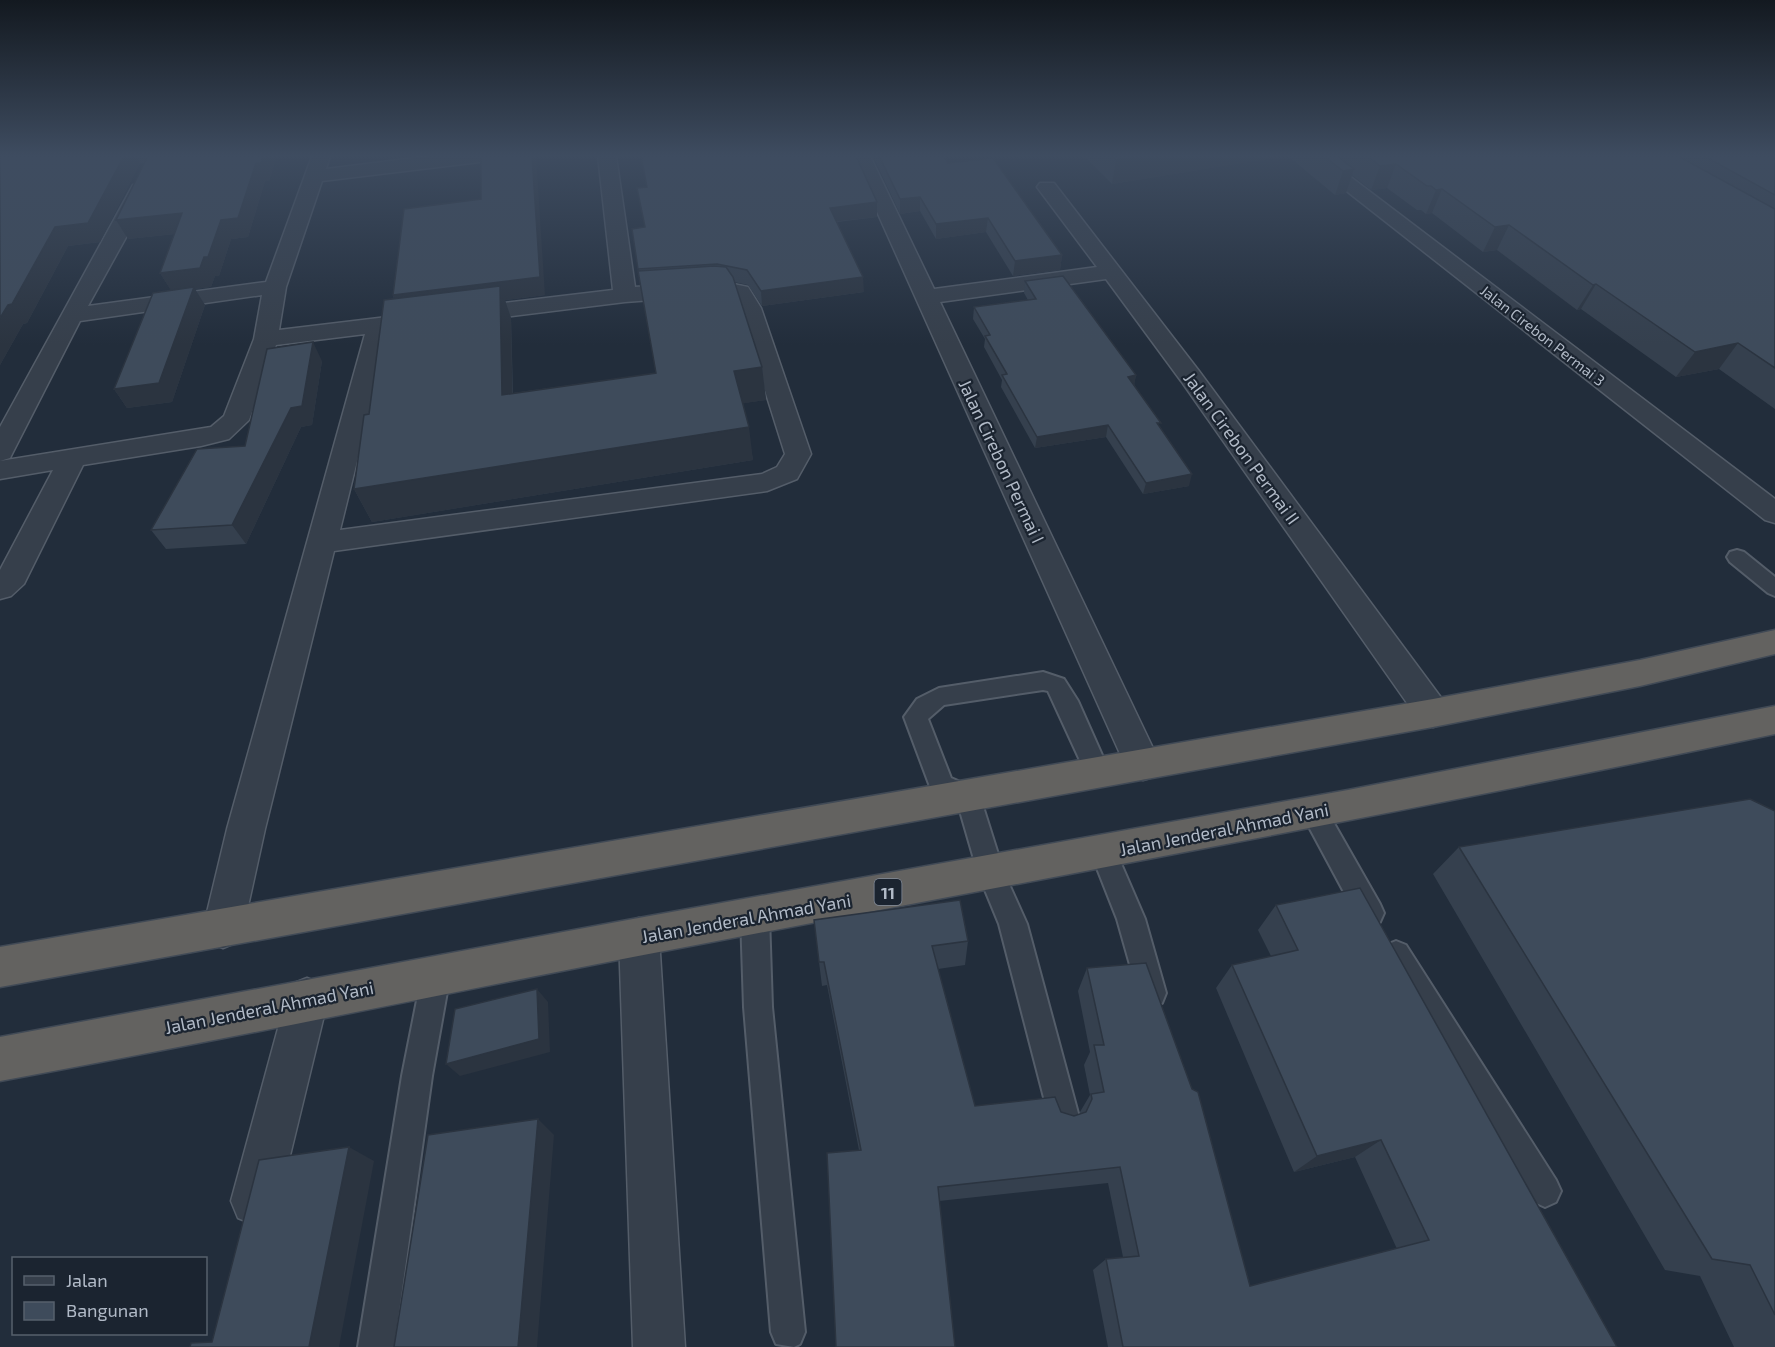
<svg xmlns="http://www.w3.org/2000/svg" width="1775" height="1347" font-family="'Exo 2',sans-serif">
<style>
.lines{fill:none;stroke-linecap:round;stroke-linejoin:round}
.service-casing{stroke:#545d69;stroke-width:4}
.minor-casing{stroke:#545d69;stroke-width:3}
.trunk-casing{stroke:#414a56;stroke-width:3}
.service{fill:#363f4b;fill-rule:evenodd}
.minor{fill:#363f4b;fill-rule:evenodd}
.trunk{fill:#636260;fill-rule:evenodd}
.wall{fill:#35404e}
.shaded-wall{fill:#2b3440}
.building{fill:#3e4b5b;stroke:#2b3440;stroke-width:1.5}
.labels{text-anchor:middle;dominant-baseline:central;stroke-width:4.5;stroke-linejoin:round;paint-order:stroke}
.far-street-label{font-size:15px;fill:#b1bac7;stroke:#1b2430}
.shield{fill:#1b2430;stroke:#848d9a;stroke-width:1.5}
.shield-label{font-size:16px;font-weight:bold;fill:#b1bac7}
.street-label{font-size:18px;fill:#b1bac7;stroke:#1b2430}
</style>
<rect width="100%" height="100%" fill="#222d3b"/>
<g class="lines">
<defs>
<g id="service">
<polygon points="1737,550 1744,552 1775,577 1775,596 1768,593 1730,562 1727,557 1730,552"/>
<polygon points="1043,672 1064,679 1078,701 1110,773 1107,780 1098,783 1089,780 1048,691 1043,690 944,705 928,719 951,778 977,789 980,797 1004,873 1027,924 1079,1117 1075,1128 1064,1132 1053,1128 1049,1117 999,924 978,873 958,804 932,792 904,717 917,699 939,688"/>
<polygon points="1314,801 1323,804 1380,904 1384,913 1380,922 1370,926 1360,922 1301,812 1305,804"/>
<polygon points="1104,841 1113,845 1145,919 1166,993 1162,1003 1152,1007 1142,1003 1138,993 1117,919 1091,853 1095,845"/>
<polygon points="755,903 765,907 769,916 772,1007 805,1332 800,1344 794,1347 776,1344 771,1332 744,1007 741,916 745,907"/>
<polygon points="1396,941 1406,945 1556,1180 1561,1191 1556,1202 1545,1207 1534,1202 1386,963 1382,954 1386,945"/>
<polygon points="436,961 446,965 450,975 432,1076 394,1347 358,1347 402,1076 422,975 426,965"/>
</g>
<g id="minor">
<path d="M312,156H330L326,169L431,156H489L487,160L480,162L322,181L286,287L279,330L613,290L598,156H616L635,287L719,281L748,287L761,308L811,454L797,479L767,491L334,551L265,829L243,929L237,942L223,948L209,942L203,929L227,829L365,334L276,345L249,420L229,439L201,446L83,465L24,584L11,596L0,599V570L53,470L0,479V461L211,427L224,416L254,339L262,295L80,321L13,452L10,458L0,461V427L133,185H147L150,189L135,221L88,306L266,282ZM719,295L732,297L739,308L785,454L777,467L762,474L340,530L389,331L625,302Z"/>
<polygon points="852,156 870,156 934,289 1097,267 1037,187 1040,183 1054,183 1199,371 1445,703 1450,713 1445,723 1433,727 1421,723 1181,381 1106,279 940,302 1161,765 1156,776 1143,780 1130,776"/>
<polygon points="1302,156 1323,156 1775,499 1775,523 1765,520"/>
<polygon points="639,918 653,923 659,937 685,1347 633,1347 619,937 625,923"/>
<polygon points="307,978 322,984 328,999 279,1201 272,1218 255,1225 238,1218 231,1201 286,999 292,984"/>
</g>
<g id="trunk">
<polygon points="1775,630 1775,654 1640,686 1433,727 0,987 0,947 1433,699 1640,660"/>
<path d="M1775,706V734C1396,814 1014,884 633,957C422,998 212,1042 0,1081V1037L633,919L1348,790Z"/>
</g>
</defs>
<use href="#service" class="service-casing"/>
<use href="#minor" class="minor-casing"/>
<use href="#trunk" class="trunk-casing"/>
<use href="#service" class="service"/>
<use href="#minor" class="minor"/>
<use href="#trunk" class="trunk"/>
</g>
<g class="wall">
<polygon points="0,156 277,156 269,181 265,181 248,237 231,239 219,276 215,276 211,287 195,289 205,305 172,402 127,408 114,389 171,290 160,273 175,234 128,239 145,163 140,163 100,242 68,246 27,323 23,324 0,365"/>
<polygon points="873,156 944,156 948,163 1062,255 1060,270 1013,276 986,232 936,239 920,211 900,214"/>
<polygon points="1084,156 1284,156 1112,184"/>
<polygon points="1288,156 1678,156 1681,158 1683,156 1775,156 1775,409 1719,369 1676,377 1581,309 1577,310 1497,250 1483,252 1432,213 1426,214 1421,210 1417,210 1387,188 1371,190 1352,175 1346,193 1335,195"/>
<polygon points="877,202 877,217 837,222 864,292 762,306 748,285 734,282 762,367 766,400 743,403 753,460 372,522 354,489 369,414 394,299 393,295 545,295 505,300 511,318 513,393 656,373 632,229"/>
<polygon points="1025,281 1136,375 1134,384 1160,428 1189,486 1143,494 1106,437 1035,448 1001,387 1002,380 984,347 985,339 973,319 974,307 1028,300 1024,293"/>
<polygon points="322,361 312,425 301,427 246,544 166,549 151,530 245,446"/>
<polygon points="1775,811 1775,1347 1734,1347 1700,1276 1665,1270 1433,874 1459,847"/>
<polygon points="1276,905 1617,1347 1108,1347 1093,1270 1106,1259 1123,1257 1108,1183 939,1201 859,1150 827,985 822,986 819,962 968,941 965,965 938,969 975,1106 1061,1112 1074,1116 1080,1114 1080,1112 1090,1095 1084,1065 1090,1052 1078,991 1087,968 1250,1286 1397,1249 1355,1157 1294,1172 1216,988 1232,965 1271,956 1258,930"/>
</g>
<g class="shaded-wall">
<polygon points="124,156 136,156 140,163 100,242 68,246 27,323 23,324 0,365 0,318 55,227"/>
<polygon points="263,156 277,156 269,181 265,181 248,237 231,239 219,276 215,276 211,287 195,289 205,305 172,402 127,408 114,389 172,292 160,273 204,257 221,220 256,163"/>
<polygon points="532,156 536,156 545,295 505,300 511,318 513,428 400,313 393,295"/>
<polygon points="1141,156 1284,156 1112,184 1116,160"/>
<polygon points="1396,164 1387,188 1371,190 1380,166"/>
<polygon points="1354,169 1346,193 1335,195 1343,171"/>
<polygon points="1442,189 1432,213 1426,214 1436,190"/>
<polygon points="920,197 920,211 900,214 900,199"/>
<polygon points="877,202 877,217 831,222 830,208"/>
<polygon points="182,213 193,232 128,239 116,220"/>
<polygon points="988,218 986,232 936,239 936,224"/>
<polygon points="1509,225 1497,250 1483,252 1495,227"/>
<polygon points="1062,255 1060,270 1013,276 1015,261"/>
<polygon points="863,277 864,292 762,306 761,291"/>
<polygon points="1596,284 1581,309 1577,310 1593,285"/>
<polygon points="313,342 322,361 312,425 301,427 246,544 232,525"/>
<polygon points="1738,343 1719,369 1676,377 1695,352"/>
<polygon points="762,367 766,400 739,404 734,371"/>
<polygon points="1136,375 1134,387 1128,377"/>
<polygon points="1108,425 1106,437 1035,448 1037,437"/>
<polygon points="749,427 753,460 372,522 354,489"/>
<polygon points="1192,474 1189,486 1143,494 1146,483"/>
<polygon points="537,989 548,1002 550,1052 460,1076 446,1064"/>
<polygon points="538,1119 554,1135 537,1347 518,1347"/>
<polygon points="1381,1140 1355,1157 1294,1172 1317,1156"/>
<polygon points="349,1147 374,1161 339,1347 309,1347"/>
</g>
<g class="building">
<polygon points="0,156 124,156 88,223 55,227 12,304 8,305 0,318"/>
<polygon points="148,156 263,156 261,163 256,163 238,218 221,220 208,257 204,257 200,268 160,273 182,213 116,220"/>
<polygon points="481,156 532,156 540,277 393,295 404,209 481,199"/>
<polygon points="641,156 856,156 877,202 830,208 863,277 761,291 747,270 717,264 638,269 632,229 645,227 637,188 647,187"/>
<polygon points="879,156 944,156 948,163 993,158 1062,255 1015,261 988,218 936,224 920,197 900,199"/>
<polygon points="1112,156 1141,156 1116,160"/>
<polygon points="1324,156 1337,156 1354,169 1343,171"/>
<polygon points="1367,156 1678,156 1775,209 1775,368 1738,343 1695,352 1596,284 1593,285 1509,225 1495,227 1442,189 1436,190 1431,186 1427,186 1396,164 1380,166"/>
<polygon points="1704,156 1775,156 1775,195"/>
<polygon points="714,266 726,267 733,277 762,367 734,371 749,427 354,489 364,415 369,414 384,300 500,286 502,395 656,373 638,271"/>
<polygon points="1063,276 1136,375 1128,377 1161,423 1157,423 1192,474 1146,483 1108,425 1037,437 1002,375 1007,374 985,336 990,335 974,307 1036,299 1025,281"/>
<polygon points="194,287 159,383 114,389 153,293"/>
<polygon points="313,342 302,406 291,408 232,525 151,530 197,449 245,446 267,349"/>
<polygon points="1750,799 1775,811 1775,1315 1750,1265 1712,1259 1459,847"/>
<polygon points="1360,888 1617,1347 1123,1347 1106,1259 1139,1256 1120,1167 938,1187 955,1347 836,1347 827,1153 861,1150 824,962 819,962 814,920 960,900 968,941 932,946 975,1106 1055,1097 1061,1112 1074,1116 1086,1112 1092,1099 1091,1094 1104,1092 1094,1045 1104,1045 1087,968 1146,963 1192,1089 1198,1092 1250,1286 1429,1240 1381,1140 1317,1156 1232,965 1298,950 1276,905"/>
<polygon points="537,989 539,1039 446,1064 455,1009"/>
<polygon points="538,1119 518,1347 394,1347 428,1135"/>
<polygon points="349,1147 309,1347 190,1347 191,1343 212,1342 259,1160"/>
</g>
<linearGradient id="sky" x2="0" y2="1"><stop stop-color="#131920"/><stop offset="0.45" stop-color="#3e4c60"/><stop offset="1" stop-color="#3e4c60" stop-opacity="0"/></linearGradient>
<rect width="1775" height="345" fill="url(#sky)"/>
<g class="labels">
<g class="far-street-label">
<text transform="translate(1543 335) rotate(38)">Jalan Cirebon Permai 3</text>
</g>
<rect class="shield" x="874.5" y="879" width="27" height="26" rx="4.5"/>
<g class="shield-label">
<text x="888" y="892">11</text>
</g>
<g class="street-label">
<text transform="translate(1242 448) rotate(54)">Jalan Cirebon Permai II</text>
<text transform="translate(1002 461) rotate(65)">Jalan Cirebon Permai I</text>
<text transform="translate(1224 829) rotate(-11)">Jalan Jenderal Ahmad Yani</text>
<text transform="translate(746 918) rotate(-10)">Jalan Jenderal Ahmad Yani</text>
<text transform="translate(269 1007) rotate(-11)">Jalan Jenderal Ahmad Yani</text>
</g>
</g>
<rect x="12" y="1257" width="195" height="78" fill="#1b2430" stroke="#57606c" stroke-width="1.5"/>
<rect x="24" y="1276" width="30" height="9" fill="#363f4b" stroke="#57606c" stroke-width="1.5"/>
<text x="66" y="1287" font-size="18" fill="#b1bac7">Jalan</text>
<rect x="24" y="1302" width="30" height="18" fill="#3e4b5b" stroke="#57606c" stroke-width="1.5"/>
<text x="66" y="1317" font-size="18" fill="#b1bac7">Bangunan</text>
</svg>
